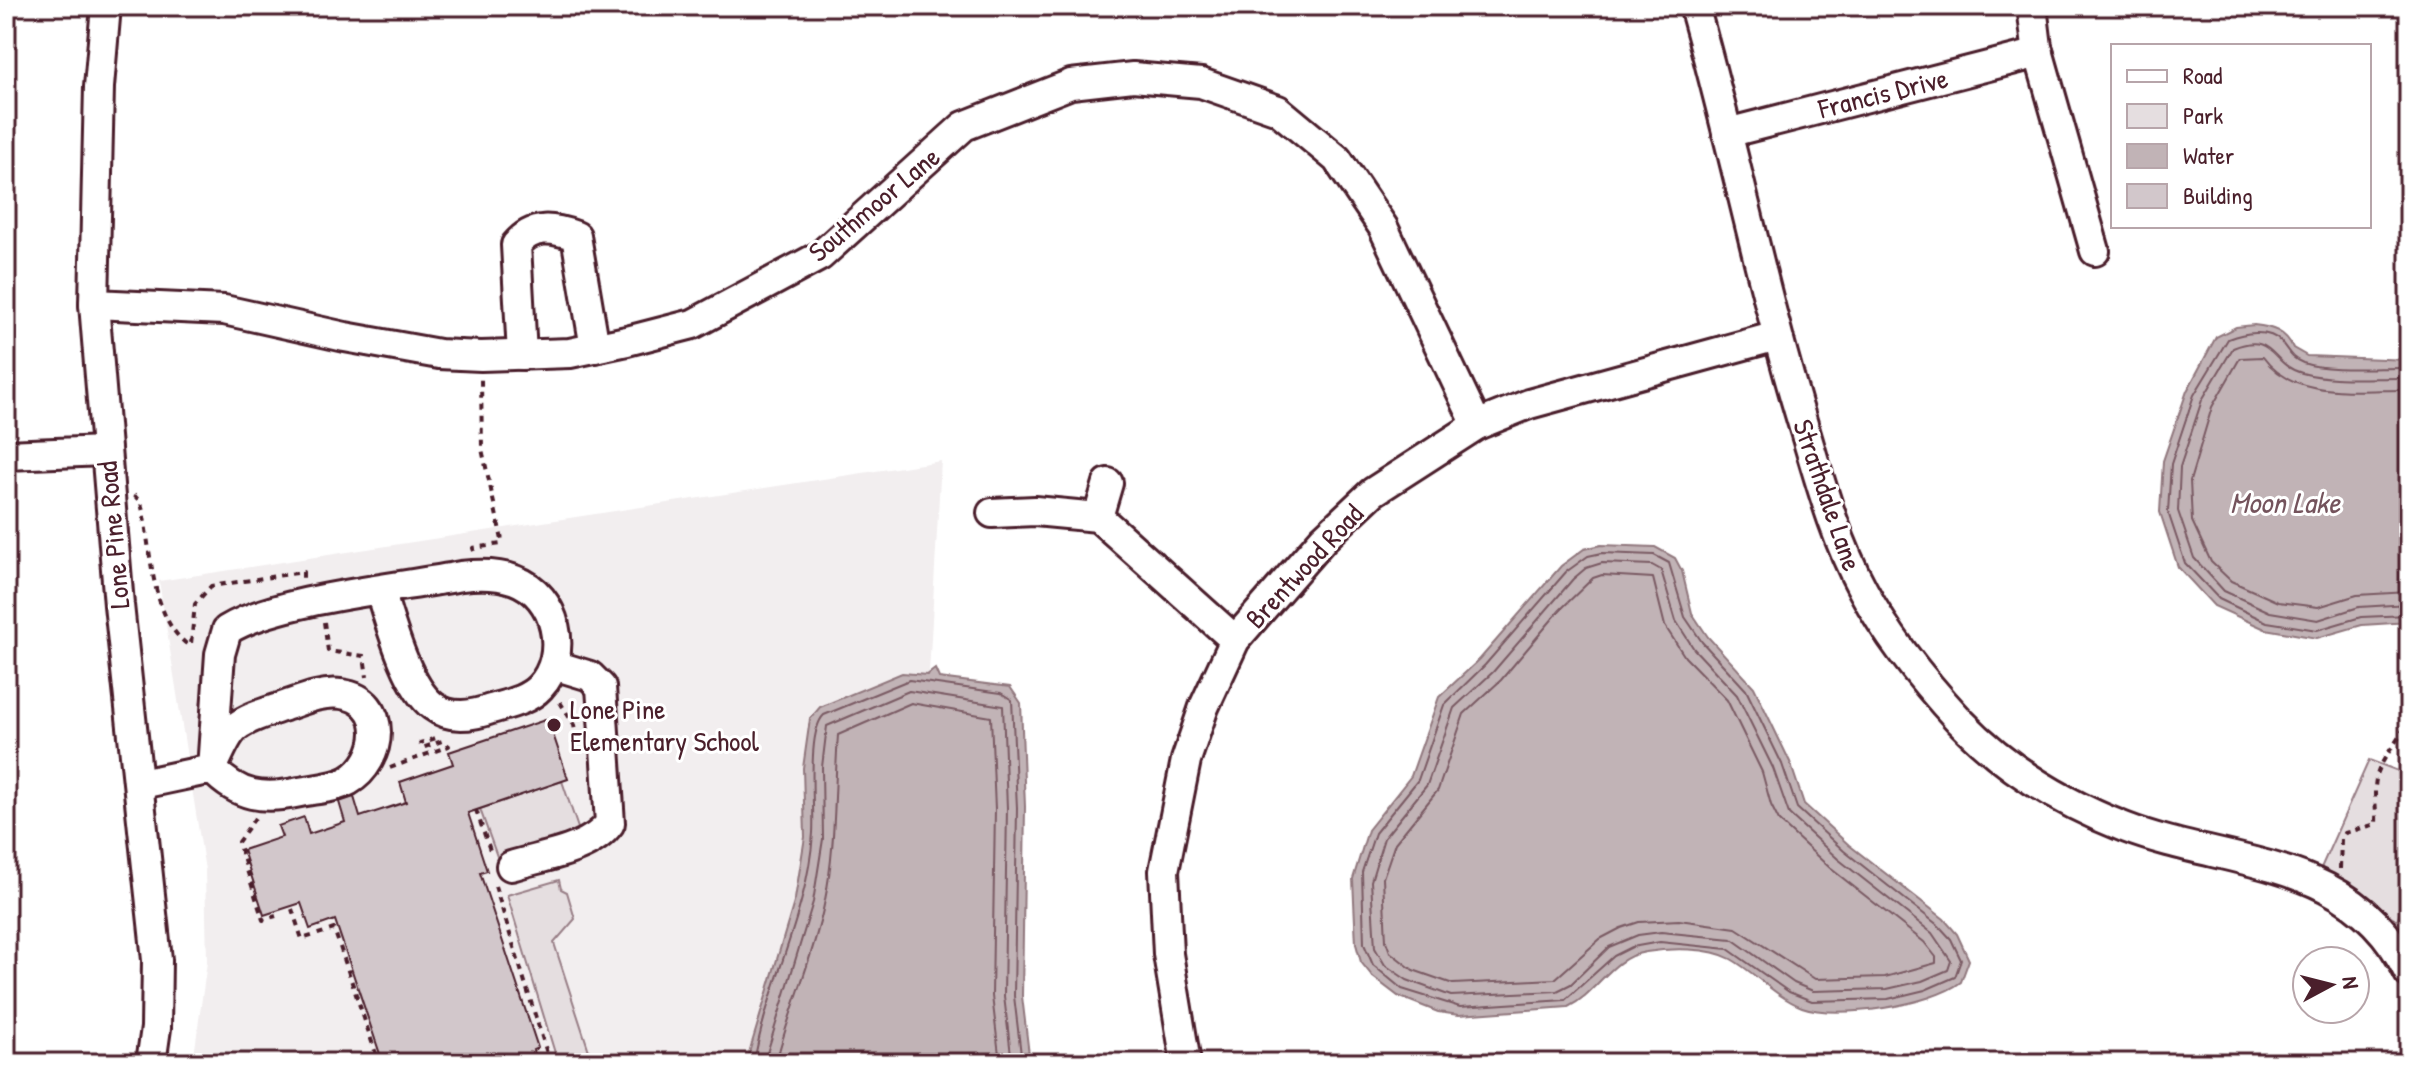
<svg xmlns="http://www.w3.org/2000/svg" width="2415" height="1069" font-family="'Patrick Hand',sans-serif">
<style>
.built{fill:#f2eeef}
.green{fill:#e5dee0;stroke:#987e86;stroke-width:2}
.water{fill:#c1b3b6;stroke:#91787e;stroke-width:2}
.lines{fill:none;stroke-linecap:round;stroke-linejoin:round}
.shore{stroke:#7a5a63;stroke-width:2}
.building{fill:#d2c7cb;stroke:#4a1f2b;stroke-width:2}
.minor-casing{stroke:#4a1f2b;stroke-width:34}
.path{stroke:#4a1f2b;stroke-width:4;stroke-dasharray:6 6;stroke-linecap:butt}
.minor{stroke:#fff;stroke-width:28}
.poi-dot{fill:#4a1f2b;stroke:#fff;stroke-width:3}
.labels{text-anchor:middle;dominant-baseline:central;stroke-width:6;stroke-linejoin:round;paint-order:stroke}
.street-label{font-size:28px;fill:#4a1f2b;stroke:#fff}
.poi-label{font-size:28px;fill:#4a1f2b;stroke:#fff;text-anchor:start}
.water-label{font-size:30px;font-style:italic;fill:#74535c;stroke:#fff}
</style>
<rect width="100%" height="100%" fill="#fff"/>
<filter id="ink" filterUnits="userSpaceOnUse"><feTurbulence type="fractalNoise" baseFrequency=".0125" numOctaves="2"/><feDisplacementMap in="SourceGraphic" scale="16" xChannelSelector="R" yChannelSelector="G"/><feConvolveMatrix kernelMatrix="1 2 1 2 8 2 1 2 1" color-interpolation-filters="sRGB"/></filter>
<g filter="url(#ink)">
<polygon class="built" points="941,461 907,1063 193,1063 207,962 205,870 159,581"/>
<g class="green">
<polygon points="2369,760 2409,775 2409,888 2397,920 2321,868"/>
<polygon points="562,781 581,837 499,862 480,809"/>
<polygon points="559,880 561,889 567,892 575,919 554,943 589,1051 584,1060 558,1063 507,895"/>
</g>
<g class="water">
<path d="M2254,325C2272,327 2286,331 2293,348L2307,356L2409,360V622L2362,625L2317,638L2265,629L2214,606L2178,567L2160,512L2163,461L2187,391L2216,337L2236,327Z"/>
<path d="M1601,545L1655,547L1675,558L1682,571L1692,613L1708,637L1754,687L1790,762L1804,804L1849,845L1944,919L1957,934L1969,960L1961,982C1932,1005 1837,1020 1802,1007C1774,996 1756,973 1731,959C1709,947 1670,948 1646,952C1610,957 1598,993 1568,1007L1459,1015L1438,1012L1398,996L1373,977L1361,962L1356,944L1353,879L1368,830L1411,776L1439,697L1480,659L1561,566L1584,549Z"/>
<polygon points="935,669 939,678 1010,687 1021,703 1025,807 1022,996 1030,1063 746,1063 795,899 805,837 803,768 810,719 820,707 902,673 927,675"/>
</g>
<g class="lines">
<g class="shore">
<path d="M2409,368C2381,367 2329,372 2303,363C2290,358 2289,351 2281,342C2269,328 2243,333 2228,339L2194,395L2171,464L2168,512L2185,563L2219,599L2267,622L2317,630L2361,617L2409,615"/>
<path d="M2409,378C2375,377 2336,382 2302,373C2270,365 2275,331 2233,348L2202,400L2180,467L2178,511L2194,558L2224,591L2270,612L2318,620L2359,607L2409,604"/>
<path d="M2409,390C2361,389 2294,401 2263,357L2240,358L2212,407L2190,481L2192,521L2211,562L2231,581L2278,602L2318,607L2357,595L2409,592"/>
<polygon points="1602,553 1654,555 1669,563 1685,617 1702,642 1746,690 1782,764 1797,808 1844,851 1939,926 1951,939 1961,960 1955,977 1925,990 1888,999 1812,1001 1789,992 1728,949 1660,942 1632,947 1614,956 1565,1000 1460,1007 1402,989 1373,965 1364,944 1362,872 1375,833 1418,780 1444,705 1485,665 1566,572 1588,556"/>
<polygon points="1602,563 1652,565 1661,570 1676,621 1694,649 1737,695 1773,768 1789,814 1838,859 1932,933 1951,961 1948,970 1922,981 1887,989 1813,991 1794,983 1732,939 1661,932 1638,935 1609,947 1571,984 1557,991 1451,996 1407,980 1385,965 1375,948 1371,881 1384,838 1427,785 1454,708 1493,672 1573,579 1586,568"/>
<polygon points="1602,575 1653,578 1665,626 1685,657 1727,700 1762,772 1771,805 1779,821 1830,868 1924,942 1936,957 1936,963 1885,977 1815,979 1736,928 1679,920 1639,922 1621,928 1600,939 1555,979 1453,984 1413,970 1390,952 1386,941 1383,878 1395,843 1438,790 1464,714 1501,680 1560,610 1593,578"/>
<path d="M754,1063C767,985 808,914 813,833C815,806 806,732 824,715L909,680L1001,693L1012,700L1017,808L1014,996L1022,1063"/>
<polyline points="764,1063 813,902 823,839 822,767 827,726 909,691 1003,706 1007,808 1004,996 1012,1063"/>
<path d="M776,1063C789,1010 813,959 824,905C836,848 834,791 838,735L911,703L991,717L995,809L992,996L1000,1063"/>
</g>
</g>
<polygon class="building" points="548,719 568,779 468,813 487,871 480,873 538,1048 533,1050 537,1063 502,1063 500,1058 484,1063 383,1063 335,920 310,929 301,903 264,915 243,850 282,837 278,826 304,817 309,834 345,822 339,802 354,797 360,817 406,802 400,782 453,764 449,752"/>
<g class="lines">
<defs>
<g id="minor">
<polyline points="106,6 99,87 94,304 119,605 157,960 156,1028 151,1063"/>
<path d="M1694,6C1734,147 1762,291 1805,431C1821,485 1836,540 1863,590C1888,638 1923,681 1960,721C2005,768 2063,803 2124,827C2227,867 2354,855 2409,973"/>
<polyline points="2032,6 2037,47 2095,251"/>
<polyline points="1727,133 2039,53"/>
<polyline points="94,304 224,310 345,337 439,354 481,356 570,353 627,341 693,324 820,256 964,126 1071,84 1133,77 1201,83 1278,110 1337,159 1383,227 1477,425"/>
<path d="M522,355L516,245C533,224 553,228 576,236L595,348"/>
<polyline points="6,455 105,451"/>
<polyline points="992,513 1035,511 1098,517 1235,640"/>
<polyline points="1098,517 1108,483"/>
<path d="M141,784L212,769C218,757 226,735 236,727C248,717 268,712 282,707C300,701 322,691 341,694C390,700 383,761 348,781C335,788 315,789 300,792C263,800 239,797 212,769L220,654L227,630C277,599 399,588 461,576C478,574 499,574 515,580C557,595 570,655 540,687C528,700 508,704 491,709C472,716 450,719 433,706C407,687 390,622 380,591"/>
<path d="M511,866C543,856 590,851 610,823L601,687L590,676L554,665"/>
<polyline points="1186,1063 1168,954 1164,871 1186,760 1204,707 1235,640 1323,539 1373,492 1477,425 1529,404 1777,336"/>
</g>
</defs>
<use href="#minor" class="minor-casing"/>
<g class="path">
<path d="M134,495L141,503C152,547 149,616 188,645L191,644L195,604L211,586L303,572V579"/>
<polyline points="474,551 473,548 501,544 502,540 482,449 481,379"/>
<polyline points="324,622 328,651 364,656 367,677"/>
<polyline points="560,702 574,725 576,736 580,736"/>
<polyline points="390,768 449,746 442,741 422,748 420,743 439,737"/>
<polyline points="476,810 491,853"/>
<polyline points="255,818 238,842 263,920 276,916"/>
<path d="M2340,869L2341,839L2345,833L2376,824C2377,808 2372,787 2378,772C2386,751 2404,736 2409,715"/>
<polyline points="495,886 550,1063"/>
<polyline points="292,909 302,939 334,929 379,1063"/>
</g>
<use href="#minor" class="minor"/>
</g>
</g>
<circle class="poi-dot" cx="554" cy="725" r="8"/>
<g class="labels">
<g class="street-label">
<text transform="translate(1883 93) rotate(-14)">Francis Drive</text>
<text transform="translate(874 204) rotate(-40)">Southmoor Lane</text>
<text transform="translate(1828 495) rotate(71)">Strathdale Lane</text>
<text transform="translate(113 535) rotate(-95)">Lone Pine Road</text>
<text transform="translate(1304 566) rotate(-47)">Brentwood Road</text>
</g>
<g class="poi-label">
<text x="570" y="709">Lone Pine<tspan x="570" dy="32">Elementary School</tspan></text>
</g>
<g class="water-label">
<text x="2285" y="502">Moon Lake</text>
</g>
</g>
<rect width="2415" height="1069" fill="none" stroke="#fff" stroke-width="32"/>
<rect x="16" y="16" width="2383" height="1037" fill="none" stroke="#4a1f2b" stroke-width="3" filter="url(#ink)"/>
<rect x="2111" y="44" width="260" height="184" fill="#ffffff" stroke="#b7a5aa" stroke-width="2"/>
<rect x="2127" y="70" width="40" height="12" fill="#ffffff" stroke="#b7a5aa" stroke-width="2"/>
<text x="2183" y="84" font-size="24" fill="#4a1f2b">Road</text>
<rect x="2127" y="104" width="40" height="24" fill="#e5dee0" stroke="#b7a5aa" stroke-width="2"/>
<text x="2183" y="124" font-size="24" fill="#4a1f2b">Park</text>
<rect x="2127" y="144" width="40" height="24" fill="#c1b3b6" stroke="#b7a5aa" stroke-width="2"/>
<text x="2183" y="164" font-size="24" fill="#4a1f2b">Water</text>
<rect x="2127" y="184" width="40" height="24" fill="#d2c7cb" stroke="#b7a5aa" stroke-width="2"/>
<text x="2183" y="204" font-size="24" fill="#4a1f2b">Building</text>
<g transform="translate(2331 985) rotate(83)"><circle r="38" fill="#ffffff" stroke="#b7a5aa" stroke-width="2"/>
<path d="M0-6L14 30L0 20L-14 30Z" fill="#4a1f2b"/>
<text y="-12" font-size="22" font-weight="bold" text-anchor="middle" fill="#4a1f2b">N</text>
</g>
</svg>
